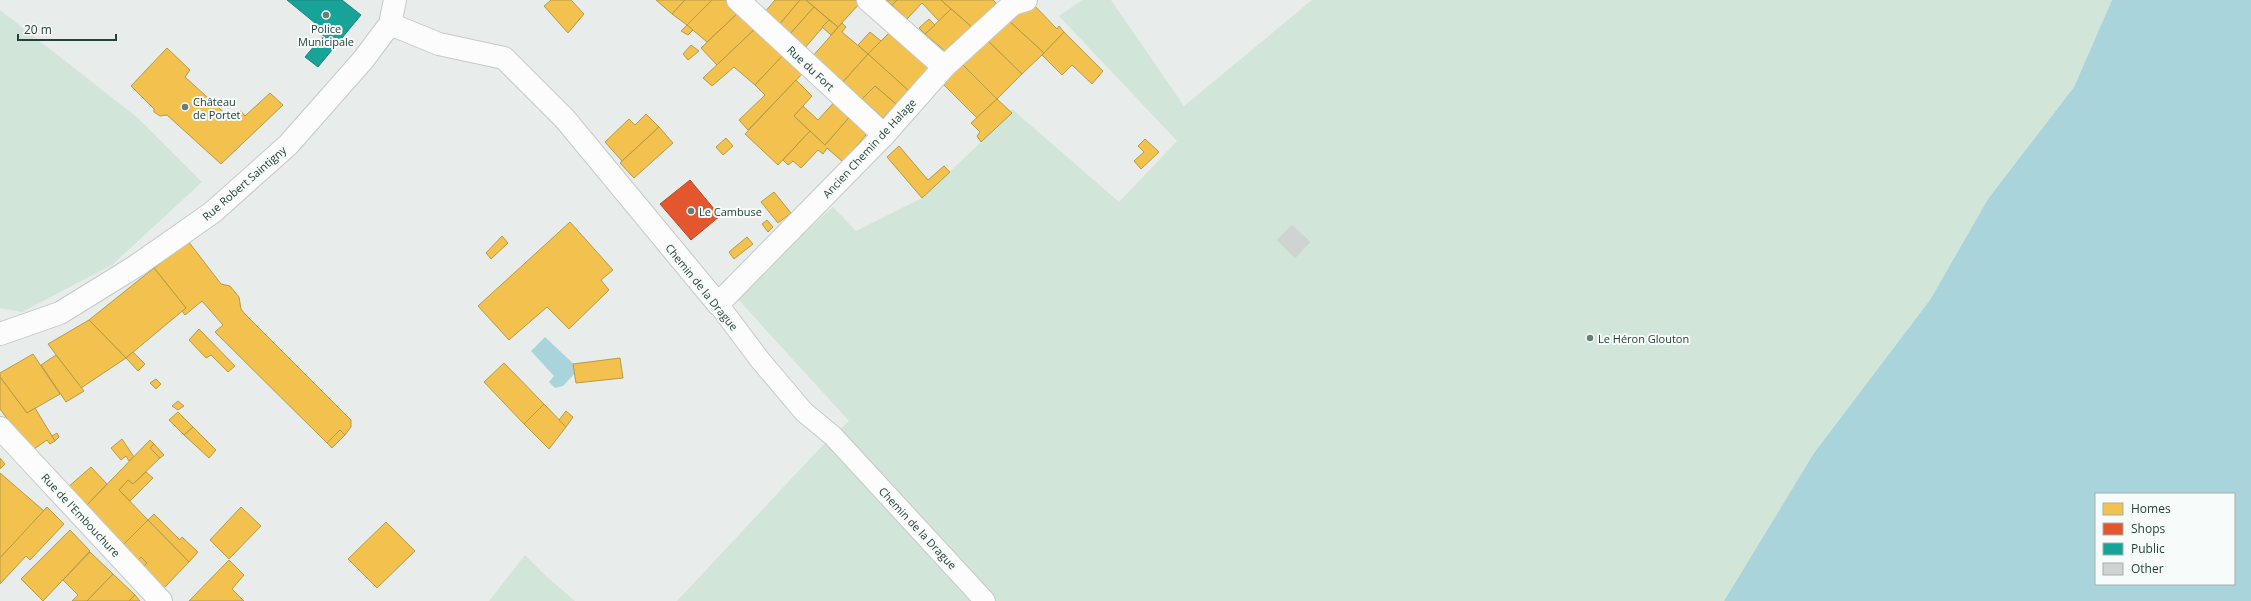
<svg xmlns="http://www.w3.org/2000/svg" width="2251" height="601" font-family="'Open Sans',sans-serif">
<style>
.green{fill:#d1e6d8}
.water{fill:#a9d4db;fill-rule:evenodd}
.homes{fill:#f2c14e;stroke:#b49b48}
.shops{fill:#e4572e;stroke:#aa5132}
.public{fill:#17a398;stroke:#1b867c}
.building{fill:#cfd4d2;stroke:#d1d6d4}
.lines{fill:none;stroke-linecap:round;stroke-linejoin:round}
.service-casing{stroke:#c5cac8;stroke-width:22}
.minor-casing{stroke:#c5cac8;stroke-width:24}
.tertiary-casing{stroke:#c5cac8;stroke-width:24}
.service{stroke:#fcfcfc;stroke-width:20}
.minor{stroke:#fcfcfc;stroke-width:22}
.tertiary{stroke:#fcfcfc;stroke-width:22}
.poi-dot{fill:#697e78;stroke:#f7fbf9;stroke-width:1.5}
.labels{text-anchor:middle;dominant-baseline:central;stroke-width:4;stroke-linejoin:round;paint-order:stroke}
.poi-label{font-size:11px;fill:#24423a;stroke:#f7fbf9;text-anchor:start}
.street-label{font-size:11px;fill:#24423a;stroke:#f7fbf9}
</style>
<rect width="100%" height="100%" fill="#e8edeb"/>
<g class="green">
<polygon points="1082,0 1111,0 1184,106 1312,0 2112,0 2074,87 1988,199 1930,300 1814,453 1724,601 677,601 820,448 849,421 734,295 833,207 856,231 922,198 981,142 1012,109 1119,202 1177,141 1059,16"/>
<polygon points="0,10 138,118 202,182 112,265 22,312 0,308"/>
<polygon points="525,555 546,576 575,601 489,601"/>
</g>
<g class="water">
<path d="M2112,0H2251V601H1724L1814,453L1930,300L1988,199L2074,87ZM2096,494H2234V584H2096Z"/>
<polygon points="545,337 579,369 563,386 555,388 549,382 554,376 531,351"/>
</g>
<g class="homes">
<polygon points="551,0 571,0 584,14 568,33 544,6"/>
<polygon points="656,0 685,0 672,14"/>
<polygon points="685,0 712,0 687,25 672,14"/>
<polygon points="712,0 728,0 740,11 707,42 687,25"/>
<polygon points="775,0 800,0 779,25 765,12"/>
<polygon points="800,0 806,0 814,7 789,35 779,25"/>
<polygon points="806,0 859,0 861,2 838,27"/>
<polygon points="886,0 897,0 892,5"/>
<polygon points="897,0 941,0 951,9 939,21 922,3 907,19 892,5"/>
<polygon points="941,0 993,0 998,5 973,28"/>
<polygon points="1031,2 1057,29 1059,26 1064,32 1044,53 1008,20"/>
<polygon points="814,7 829,20 804,49 789,35"/>
<polygon points="951,9 973,28 946,52 925,34"/>
<polygon points="740,11 757,27 717,65 701,48"/>
<polygon points="929,19 935,25 925,34 919,28"/>
<polygon points="829,20 838,27 831,35 822,27"/>
<polygon points="1008,20 1044,53 1022,74 986,39"/>
<polygon points="842,23 846,27 842,32 868,54 842,83 812,57"/>
<polygon points="687,25 693,30 688,35 681,31"/>
<polygon points="757,27 785,53 755,85 734,67 712,86 703,78"/>
<polygon points="893,29 934,65 909,91 868,54"/>
<polygon points="870,32 881,41 868,54 858,45"/>
<polygon points="1064,32 1103,71 1092,84 1072,65 1062,75 1042,55"/>
<polygon points="986,39 1022,74 997,99 961,63"/>
<polygon points="691,45 699,51 688,60 683,54"/>
<polygon points="167,48 190,70 185,77 228,116 233,112 241,111 245,116 270,93 283,105 221,164 167,115 160,116 154,112 154,109 131,86"/>
<polygon points="785,53 805,71 748,130 739,120 765,95 755,85"/>
<polygon points="868,54 909,91 896,104 875,86 862,99 842,83"/>
<polygon points="961,63 997,99 977,118 940,81"/>
<polygon points="796,80 812,96 794,116 810,131 778,165 745,134"/>
<polygon points="875,86 896,104 883,118 862,99"/>
<polygon points="838,98 854,112 825,145 794,116 803,106 818,120"/>
<polygon points="997,99 1012,113 981,142 977,136 980,132 971,123"/>
<polygon points="854,112 871,129 843,162 827,148 823,154 818,150 801,168 793,161 788,165 783,160 810,131 825,145"/>
<polygon points="646,114 659,127 622,161 605,142 629,119 635,125"/>
<polygon points="659,127 673,143 634,178 620,163"/>
<polygon points="726,138 733,146 723,155 716,147"/>
<polygon points="1145,139 1159,152 1141,169 1134,161 1144,152 1138,146"/>
<polygon points="899,146 928,180 944,166 950,172 922,198 887,157"/>
<polygon points="774,192 791,213 778,223 761,202"/>
<polygon points="767,220 773,227 768,232 762,224"/>
<polygon points="570,222 613,270 601,280 609,290 569,329 547,307 509,340 478,306"/>
<polygon points="502,236 508,243 491,259 486,253"/>
<polygon points="747,237 753,244 734,259 729,252"/>
<polygon points="188,241 221,284 230,286 239,297 241,309 245,314 351,420 351,427 345,435 340,430 327,443 215,332 223,325 202,301 185,315 182,311 186,308 154,268"/>
<polygon points="154,268 186,308 126,358 89,320"/>
<polygon points="89,320 126,358 81,388 48,344"/>
<polygon points="199,329 235,366 228,372 211,355 206,358 189,340"/>
<polygon points="133,352 145,364 138,371 126,358"/>
<polygon points="33,354 60,394 27,413 0,377 0,373"/>
<polygon points="56,355 84,391 66,402 41,365"/>
<polygon points="620,358 623,378 576,383 573,364"/>
<polygon points="504,363 544,404 524,424 484,382"/>
<polygon points="0,377 27,413 35,408 55,441 50,444 47,440 31,451 0,409"/>
<polygon points="156,379 161,384 156,389 150,383"/>
<polygon points="178,401 184,406 178,410 172,406"/>
<polygon points="544,404 566,427 549,449 524,424"/>
<polygon points="566,411 573,417 566,427 559,420"/>
<polygon points="178,412 193,427 184,435 169,420"/>
<polygon points="193,427 216,450 209,458 184,435"/>
<polygon points="340,430 345,435 332,448 327,443"/>
<polygon points="57,433 59,437 55,441 52,436"/>
<polygon points="122,439 134,457 129,461 126,456 121,460 111,448"/>
<polygon points="150,440 154,444 150,448 160,458 133,484 128,480 119,490 148,520 122,546 85,507"/>
<polygon points="154,444 164,455 160,458 150,448"/>
<polygon points="0,458 5,464 0,469"/>
<polygon points="91,467 107,484 85,507 67,488"/>
<polygon points="146,472 153,478 130,501 119,490 128,480 133,484"/>
<polygon points="0,473 44,511 0,558"/>
<polygon points="47,507 64,524 30,560 26,556 0,584 0,558"/>
<polygon points="241,507 261,526 229,559 210,540"/>
<polygon points="154,514 180,540 182,537 198,552 189,562 148,520"/>
<polygon points="148,520 189,562 164,588 143,567 147,563 141,557 137,561 122,546"/>
<polygon points="386,522 415,551 377,588 348,559"/>
<polygon points="70,530 90,551 43,601 21,579"/>
<polygon points="90,552 113,574 87,601 72,601 78,595 63,580"/>
<polygon points="141,557 147,563 143,567 137,561"/>
<polygon points="229,560 244,575 232,589 244,601 189,601"/>
<polygon points="113,574 135,595 129,601 87,601"/>
<polygon points="135,595 140,601 129,601"/>
</g>
<polygon class="shops" points="690,180 720,216 691,240 660,204"/>
<polygon class="public" points="287,0 342,0 361,15 318,67 305,57 326,32"/>
<polygon class="building" points="1292,225 1310,242 1295,258 1277,240"/>
<g class="lines">
<defs>
<polyline id="service" points="718,304 760,360 804,412 833,436 985,601"/>
<g id="minor">
<polyline points="738,0 884,135"/>
<polyline points="868,0 944,67"/>
<polyline points="390,24 439,44 504,58 565,119 718,304 884,135 944,67 1013,4 1026,0"/>
<polyline points="0,428 161,601"/>
</g>
<polyline id="tertiary" points="0,334 60,313 136,266 213,212 288,145 363,60 390,24 395,0"/>
</defs>
<use href="#service" class="service-casing"/>
<use href="#minor" class="minor-casing"/>
<use href="#tertiary" class="tertiary-casing"/>
<use href="#service" class="service"/>
<use href="#minor" class="minor"/>
<use href="#tertiary" class="tertiary"/>
</g>
<g class="poi-dot">
<circle cx="326" cy="15" r="4"/>
<circle cx="185" cy="107" r="4"/>
<circle cx="691" cy="211" r="4"/>
<circle cx="1590" cy="338" r="4"/>
</g>
<g class="labels">
<g class="poi-label">
<text x="326" y="28" text-anchor="middle">Police<tspan x="326" dy="13">Municipale</tspan></text>
<text x="193" y="101">Château<tspan x="193" dy="13">de Portet</tspan></text>
<text x="699" y="211">Le Cambuse</text>
<text x="1598" y="338">Le Héron Glouton</text>
</g>
<g class="street-label">
<text transform="translate(811 68) rotate(43)">Rue du Fort</text>
<text transform="translate(869 148) rotate(-47)">Ancien Chemin de Halage</text>
<text transform="translate(244 183) rotate(-41)">Rue Robert Saintigny</text>
<text transform="translate(702 287) rotate(51)">Chemin de la Drague</text>
<text transform="translate(81 515) rotate(47)">Rue de l'Embouchure</text>
<text transform="translate(918 528) rotate(47)">Chemin de la Drague</text>
</g>
</g>
<rect x="2095" y="493" width="140" height="92" fill="#f7fbf9" stroke="#a3b1ad"/>
<rect x="2103" y="503" width="20" height="12" fill="#f2c14e" stroke="#a3b1ad"/>
<text x="2131" y="513" font-size="12" fill="#24423a">Homes</text>
<rect x="2103" y="523" width="20" height="12" fill="#e4572e" stroke="#a3b1ad"/>
<text x="2131" y="533" font-size="12" fill="#24423a">Shops</text>
<rect x="2103" y="543" width="20" height="12" fill="#17a398" stroke="#a3b1ad"/>
<text x="2131" y="553" font-size="12" fill="#24423a">Public</text>
<rect x="2103" y="563" width="20" height="12" fill="#cfd4d2" stroke="#a3b1ad"/>
<text x="2131" y="573" font-size="12" fill="#24423a">Other</text>
<path d="M18 34v6h98v-6" fill="none" stroke="#24423a" stroke-width="2"/>
<text x="24" y="34" font-size="12" fill="#24423a" stroke="#f7fbf9" stroke-width="3" paint-order="stroke">20 m</text>
</svg>
